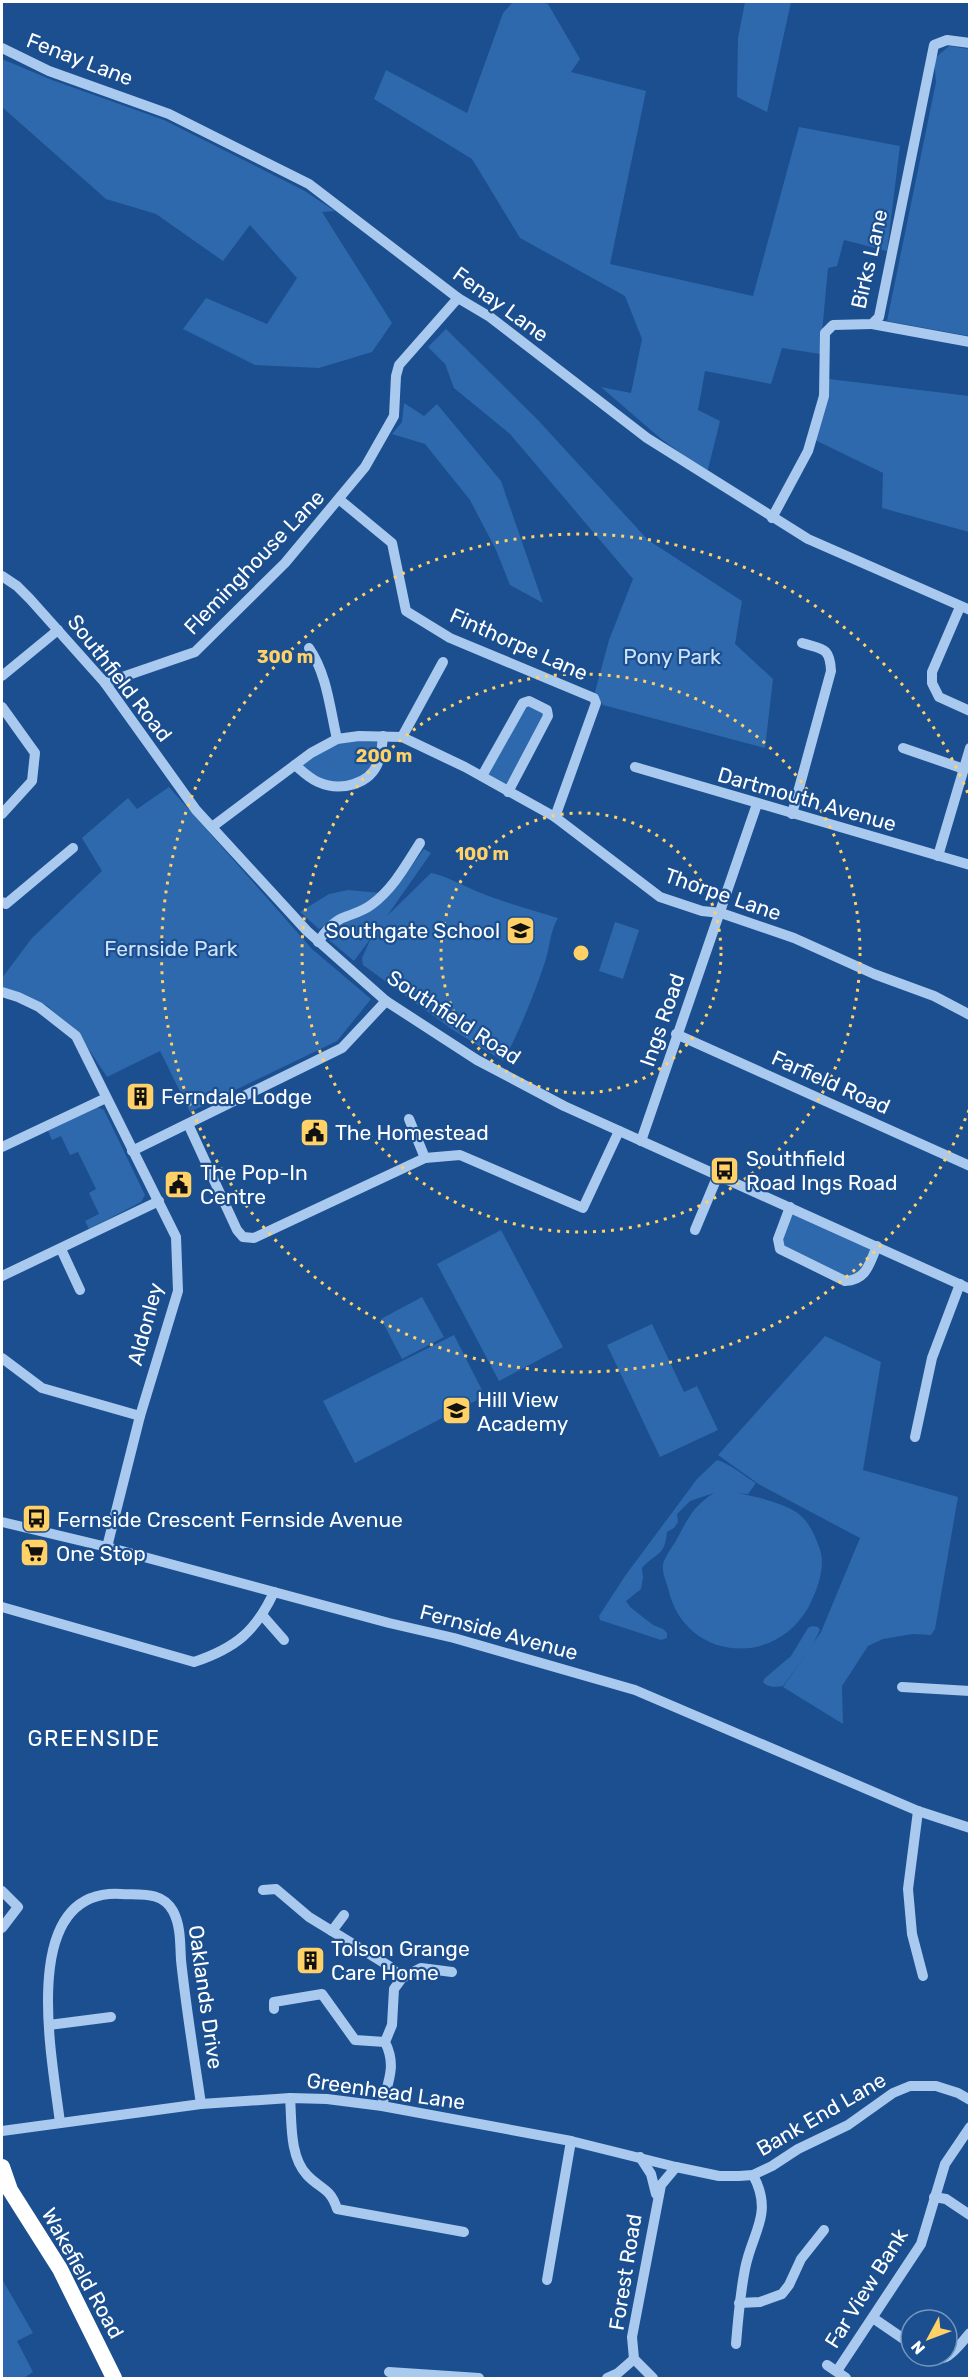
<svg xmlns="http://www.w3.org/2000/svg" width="971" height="2380" font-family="Rubik,sans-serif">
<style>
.green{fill:#2e69ad}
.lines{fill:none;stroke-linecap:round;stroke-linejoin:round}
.minor{stroke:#a9c9ee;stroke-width:10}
.highway{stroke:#fff;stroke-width:16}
.ring{fill:none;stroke:#ffd166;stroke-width:3;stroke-dasharray:3 6}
.labels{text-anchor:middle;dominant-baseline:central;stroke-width:4.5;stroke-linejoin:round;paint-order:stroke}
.street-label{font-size:21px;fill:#fff;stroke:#1b4f8f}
.park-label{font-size:21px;fill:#cfe3fa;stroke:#1b4f8f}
.poi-label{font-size:21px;fill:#fff;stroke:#1b4f8f;text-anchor:start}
.neighbourhood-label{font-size:22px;letter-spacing:1.5px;fill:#fff;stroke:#1b4f8f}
.centre{fill:#ffd166;stroke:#1b4f8f;stroke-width:3}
.ring-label{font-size:18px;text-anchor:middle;font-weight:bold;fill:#ffd166;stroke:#1b4f8f;stroke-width:4.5;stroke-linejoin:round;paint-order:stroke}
</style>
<rect width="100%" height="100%" fill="#1b4f8f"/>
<g class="green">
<polygon points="513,2 542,2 548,4 580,59 571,72 646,91 610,264 753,296 799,127 900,146 887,251 844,240 837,266 828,268 820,354 782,348 771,384 705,371 698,410 720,421 707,473 660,438 601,387 631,393 642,339 625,296 520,238 472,159 374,99 386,70 467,113 503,13"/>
<polygon points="745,2 791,2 767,112 737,97 738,38"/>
<polygon points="949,46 969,49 969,336 887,321 936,82 934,59"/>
<polygon points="2,59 52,80 164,120 303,190 335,211 322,212 392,323 372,352 319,368 255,365 183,329 206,298 267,324 297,278 250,225 223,261 156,214 106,199 2,107"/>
<polygon points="446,329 537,419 648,540 742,601 735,644 773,679 765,748 603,705 595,692 609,640 633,579 510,434 454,388 445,364 428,347"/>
<polygon points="829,379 969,396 969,532 882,508 883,473 815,440"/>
<polygon points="404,403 424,416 437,404 501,481 543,603 510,585 496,550 470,500 425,444 392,434 402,422"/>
<polygon points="523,703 547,710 508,792 482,776"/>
<path d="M383,736C376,779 369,778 329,786L295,765L337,739Z"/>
<polygon points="169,787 312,949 371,999 337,1041 190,1112 160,1051 107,1077 78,1033 46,1005 2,988 2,978 32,938 102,871 82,838 128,798 137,809"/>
<path d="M424,849L431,853L387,916L431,873C444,875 453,881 465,886C495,900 527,909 558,918C550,931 550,947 545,962C535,992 519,1033 503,1061L453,1030L363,965L362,958L371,938L354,961L329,940L334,928L398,884Z"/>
<polygon points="348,890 381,893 371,901 343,913 319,929 300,912 329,894"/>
<polygon points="615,922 639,930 623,979 599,971"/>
<polygon points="97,1107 104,1110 145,1195 141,1202 89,1229 85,1221 99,1214 89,1193 96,1189 78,1152 70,1155 61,1136 52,1140 48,1131"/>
<polygon points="790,1207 879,1248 856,1280 780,1249"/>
<polygon points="501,1230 563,1347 499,1381 437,1264"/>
<polygon points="422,1297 444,1337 402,1359 381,1319"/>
<polygon points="652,1324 684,1392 697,1386 718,1430 660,1457 607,1345"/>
<polygon points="454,1335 485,1396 355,1463 323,1401"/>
<polygon points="825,1336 881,1362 863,1470 958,1497 935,1629 931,1635 913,1634 883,1639 868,1646 842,1686 843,1724 783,1687 821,1632 860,1538 760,1485 718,1455"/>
<path d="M717,1460C729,1463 744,1476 756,1483L748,1494L737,1493C754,1496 789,1504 801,1516C810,1524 815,1536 819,1547C827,1566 817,1591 808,1608C772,1670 683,1659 668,1588C666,1582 662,1572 663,1565C664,1557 674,1545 678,1537C689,1516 695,1505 714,1493L690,1501L677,1514L678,1522L674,1528L667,1532C665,1557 655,1553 642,1568L643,1578L641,1589L626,1601L630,1607L653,1625L663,1629L667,1633V1638L661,1640L600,1620L599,1616L625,1576L697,1479Z"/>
<path d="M812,1626L818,1627L820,1630L812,1646L783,1686C776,1687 768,1688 763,1682L765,1678L791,1656L808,1628Z"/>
<polygon points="2,2279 33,2333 17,2341 33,2372 24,2378 2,2378"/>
</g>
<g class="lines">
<g class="minor">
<polyline points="2,48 49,71 169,114 309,184 458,298 490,317 647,438 808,539 970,610"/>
<polyline points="872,324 970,342"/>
<polyline points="340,500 392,543 406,611 450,638 594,698 596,703 555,817"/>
<polyline points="772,518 808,451 824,396 825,333 833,325 872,324 879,317 934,45 947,40 970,43"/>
<polyline points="2,576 17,586 30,599 105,683 196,810 307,931 386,1001 477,1060 564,1106 970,1289"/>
<polyline points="960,607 932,672 932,683 939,697 970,711"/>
<path d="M309,648C327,674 330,709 337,739"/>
<polyline points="2,676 58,630"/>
<polyline points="105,683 195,652 285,563 365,467 394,416 396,376 399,365 458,298"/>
<polyline points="2,707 35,753 32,781 2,814"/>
<polyline points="402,737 443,662"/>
<polyline points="903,748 964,769"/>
<path d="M295,765C302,771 309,778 318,782C340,792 371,785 379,760C382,753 382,744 383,736"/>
<polyline points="635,767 970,865"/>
<polyline points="482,776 523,703 529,701 547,710 548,716 508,792"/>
<path d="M792,814L831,671C830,646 821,649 802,643"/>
<polyline points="212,827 311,753 337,739 359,736 402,737 465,767 555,817 660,897 702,911 721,913 794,938 874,974 934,996 970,1015"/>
<polyline points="938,856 970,748"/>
<polyline points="2,902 6,904 73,848"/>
<path d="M318,942C326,931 333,921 345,917C355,913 363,911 371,905C393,889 406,865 420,843"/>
<polyline points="2,992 18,997 39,1007 76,1036 176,1237 178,1291 140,1416 107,1547"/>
<polyline points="676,1034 970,1166"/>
<polyline points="409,1119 425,1158"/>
<polyline points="188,1124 237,1230 243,1237 254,1238 425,1158 460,1155 583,1208 619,1131"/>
<polyline points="641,1141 757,804"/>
<polyline points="2,1147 106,1098"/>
<polyline points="132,1151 342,1048 386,1001"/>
<path d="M790,1207L778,1239L780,1249L845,1281C867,1280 869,1264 877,1246"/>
<polyline points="695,1230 718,1175"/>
<polyline points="61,1249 80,1290"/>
<polyline points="2,1276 159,1201"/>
<polyline points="2,1358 42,1388 140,1416"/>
<polyline points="915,1437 932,1358 960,1284"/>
<polyline points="2,1522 107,1547 389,1623 454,1638 635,1690 918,1811 970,1828"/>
<path d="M2,1607L194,1662C236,1648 256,1631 274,1592"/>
<polyline points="263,1616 284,1640"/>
<polyline points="902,1687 970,1691"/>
<polyline points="918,1811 908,1889 912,1934 923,1976"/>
<polyline points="263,1890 276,1889 309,1917 389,1966 402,1978"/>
<polyline points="2,1891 18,1907 2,1928"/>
<polyline points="332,1931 344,1915"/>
<polyline points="274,2009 274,2002 322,1994 355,2040 385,2042"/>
<polyline points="49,2025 111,2017"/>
<path d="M290,2098C292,2121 289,2156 307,2175C320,2189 331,2188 337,2209L464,2232"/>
<path d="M382,2106C388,2081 397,2066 385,2042L392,2025L394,1989L402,1978L421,1968L452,1972"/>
<path d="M60,2123C53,2061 16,1888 121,1894C141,1895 162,1891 173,1911C181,1926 180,1944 181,1960C186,2008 194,2056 201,2104"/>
<polyline points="2,2131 201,2104 290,2098 327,2099 382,2106 571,2141 676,2167 719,2176 739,2176 753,2175 772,2166 798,2149 848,2125 893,2093 910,2086 936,2086 958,2093 970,2100"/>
<polyline points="640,2157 651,2174 656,2194"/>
<polyline points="934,2197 946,2199 970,2215"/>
<polyline points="547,2280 571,2141"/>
<polyline points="739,2303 760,2302 782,2294 789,2285 801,2259 824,2230"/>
<polyline points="873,2318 911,2344"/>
<path d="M736,2344C738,2319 740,2294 745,2269C752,2232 774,2214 753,2175"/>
<path d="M928,2356C947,2366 958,2346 970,2333"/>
<polyline points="827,2365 846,2378"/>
<polyline points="837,2371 921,2244 945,2164 970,2127"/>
<polyline points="389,2372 479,2378"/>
<polyline points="607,2378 618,2373 634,2359"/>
<polyline points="653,2378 634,2359 632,2337 661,2185 676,2167"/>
</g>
<polyline class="highway" points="2,2167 10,2190 60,2269 114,2378"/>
</g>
<g class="ring">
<circle cx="581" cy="953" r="140"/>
<circle cx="581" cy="953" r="279"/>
<path d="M969 1110A419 419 0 1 1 969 796"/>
</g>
<defs>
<symbol id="school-square" viewBox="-11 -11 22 22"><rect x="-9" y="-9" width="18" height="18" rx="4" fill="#ffd166" stroke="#1b4f8f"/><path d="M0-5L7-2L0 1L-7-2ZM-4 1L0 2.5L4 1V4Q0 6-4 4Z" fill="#111"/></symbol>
<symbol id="building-square" viewBox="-11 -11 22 22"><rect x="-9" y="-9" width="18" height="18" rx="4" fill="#ffd166" stroke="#1b4f8f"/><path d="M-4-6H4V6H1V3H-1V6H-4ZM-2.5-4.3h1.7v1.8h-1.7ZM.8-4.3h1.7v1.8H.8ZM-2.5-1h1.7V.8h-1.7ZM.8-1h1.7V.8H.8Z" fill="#111"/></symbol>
<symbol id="civic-square" viewBox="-11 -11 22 22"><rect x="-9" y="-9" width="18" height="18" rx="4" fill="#ffd166" stroke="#1b4f8f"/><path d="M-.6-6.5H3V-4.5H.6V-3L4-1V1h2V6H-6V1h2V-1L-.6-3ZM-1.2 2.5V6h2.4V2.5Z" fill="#111"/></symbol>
<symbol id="bus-square" viewBox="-11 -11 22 22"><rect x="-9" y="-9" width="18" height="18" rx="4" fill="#ffd166" stroke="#1b4f8f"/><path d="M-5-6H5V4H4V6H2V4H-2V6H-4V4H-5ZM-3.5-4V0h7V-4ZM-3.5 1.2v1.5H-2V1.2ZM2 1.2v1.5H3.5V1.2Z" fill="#111"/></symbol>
<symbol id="supermarket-square" viewBox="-11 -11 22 22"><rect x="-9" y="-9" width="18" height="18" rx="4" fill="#ffd166" stroke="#1b4f8f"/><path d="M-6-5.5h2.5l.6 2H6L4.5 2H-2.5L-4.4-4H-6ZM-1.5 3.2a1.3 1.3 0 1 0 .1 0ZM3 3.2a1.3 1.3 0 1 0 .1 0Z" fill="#111"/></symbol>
</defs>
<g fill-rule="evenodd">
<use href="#school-square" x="504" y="914" width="33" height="33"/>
<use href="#building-square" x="124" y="1080" width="33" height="33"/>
<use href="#civic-square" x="298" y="1116" width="33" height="33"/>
<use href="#bus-square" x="708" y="1154" width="33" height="33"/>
<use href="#civic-square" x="162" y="1168" width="33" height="33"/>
<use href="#school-square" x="440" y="1394" width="33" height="33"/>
<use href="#bus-square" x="20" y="1502" width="33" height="33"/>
<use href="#supermarket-square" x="18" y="1536" width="33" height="33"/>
<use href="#building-square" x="294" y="1944" width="33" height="33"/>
</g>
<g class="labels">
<g class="street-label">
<text transform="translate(80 59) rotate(21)">Fenay Lane</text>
<text transform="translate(869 259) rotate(-77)">Birks Lane</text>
<text transform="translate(501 304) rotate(36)">Fenay Lane</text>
<text transform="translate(254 562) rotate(-46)">Fleminghouse Lane</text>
<text transform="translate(519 644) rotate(24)">Finthorpe Lane</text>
<text transform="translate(120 678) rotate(52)">Southfield Road</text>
<text transform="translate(807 799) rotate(16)">Dartmouth Avenue</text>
<text transform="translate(723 894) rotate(19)">Thorpe Lane</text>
<text transform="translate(454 1017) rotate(33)">Southfield Road</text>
<text transform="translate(662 1020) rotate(-71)">Ings Road</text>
<text transform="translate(831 1082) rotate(24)">Farfield Road</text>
<text transform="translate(145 1324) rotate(-75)">Aldonley</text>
<text transform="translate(499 1632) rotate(15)">Fernside Avenue</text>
<text transform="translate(206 1997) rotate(82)">Oaklands Drive</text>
<text transform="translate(386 2091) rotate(8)">Greenhead Lane</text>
<text transform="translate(821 2114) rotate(-30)">Bank End Lane</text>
<text transform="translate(625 2272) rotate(-81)">Forest Road</text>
<text transform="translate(83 2273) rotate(61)">Wakefield Road</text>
<text transform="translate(866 2288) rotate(-58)">Far View Bank</text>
</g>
<g class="park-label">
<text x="672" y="656">Pony Park</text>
<text x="171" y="948">Fernside Park</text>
</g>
<g class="poi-label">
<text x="500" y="930" text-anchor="end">Southgate School</text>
<text x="161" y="1096">Ferndale Lodge</text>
<text x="335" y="1132">The Homestead</text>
<text x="746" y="1158">Southfield<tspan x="746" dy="24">Road Ings Road</tspan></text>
<text x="200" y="1172">The Pop-In<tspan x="200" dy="24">Centre</tspan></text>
<text x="477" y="1399">Hill View<tspan x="477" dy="24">Academy</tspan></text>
<text x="57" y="1519">Fernside Crescent Fernside Avenue</text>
<text x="56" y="1553">One Stop</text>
<text x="331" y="1948">Tolson Grange<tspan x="331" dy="24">Care Home</tspan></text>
</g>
<g class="neighbourhood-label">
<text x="94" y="1738">GREENSIDE</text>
</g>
</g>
<circle cx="581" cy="953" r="9" class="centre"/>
<g class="ring-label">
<text x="285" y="663">300 m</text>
<text x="384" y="762">200 m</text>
<text x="482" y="860">100 m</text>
</g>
<rect width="971" height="2380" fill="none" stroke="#ffffff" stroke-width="6"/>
<g transform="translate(929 2338) rotate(229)"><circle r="28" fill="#1b4f8f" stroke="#7695bc" stroke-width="1.5"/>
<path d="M0-4.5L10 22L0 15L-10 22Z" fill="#ffd166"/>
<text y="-9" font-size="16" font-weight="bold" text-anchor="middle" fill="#ffffff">N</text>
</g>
</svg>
